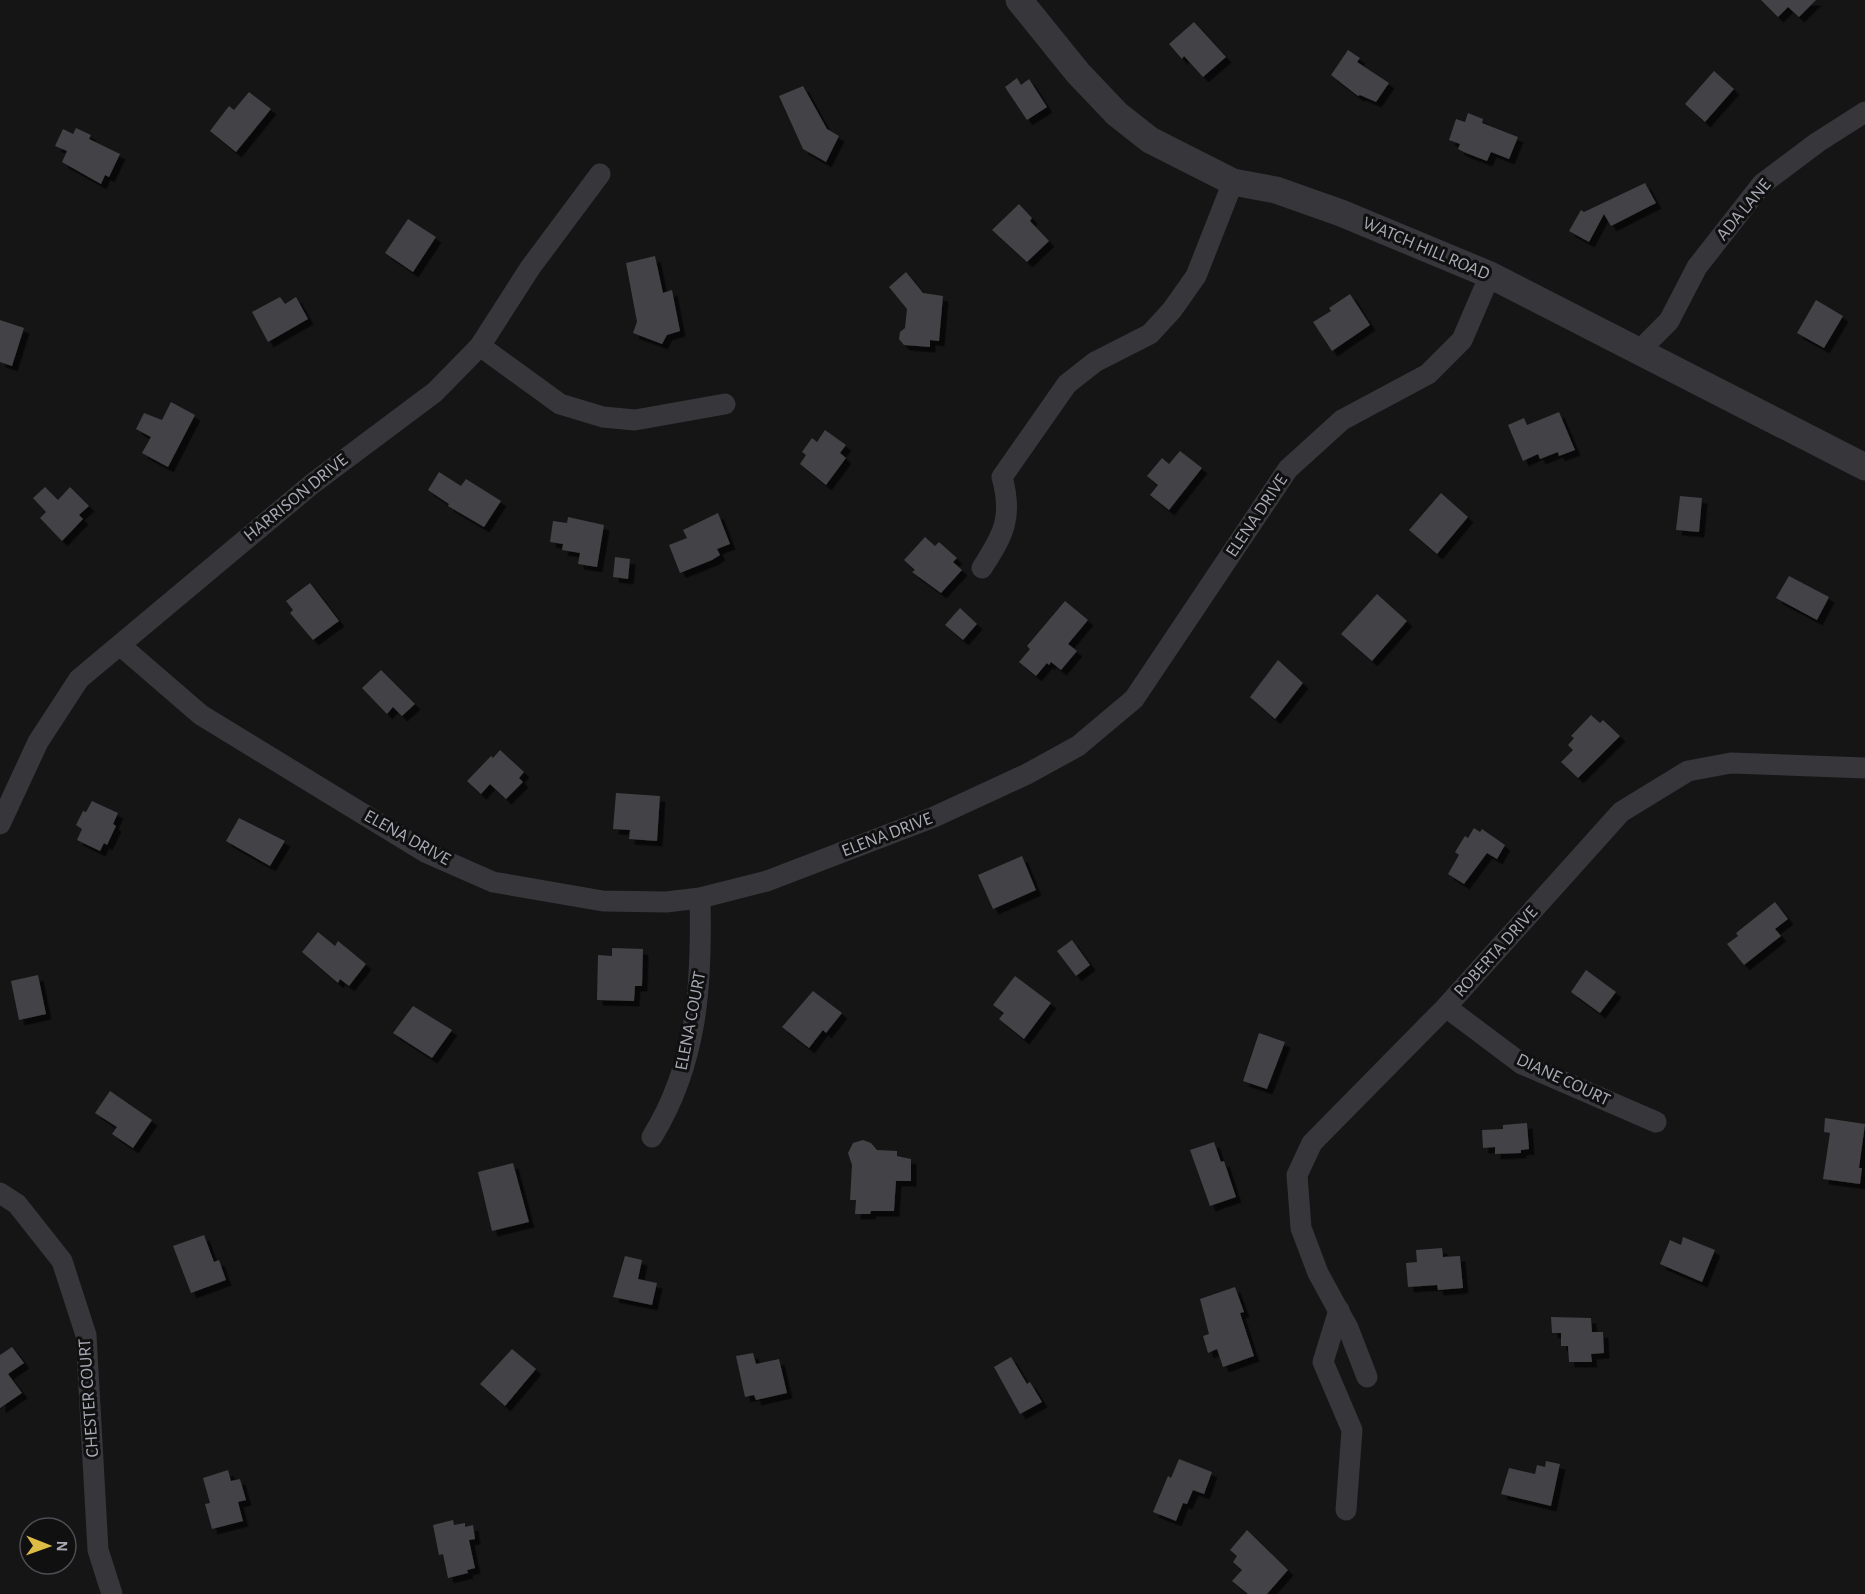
<svg xmlns="http://www.w3.org/2000/svg" width="1865" height="1594" font-family="'Alegreya Sans',sans-serif">
<style>
.building{fill:#424246;filter:url(#shadow)}
.lines{fill:none;stroke-linecap:round;stroke-linejoin:round}
.minor{stroke:#36363b;stroke-width:21}
.tertiary{stroke:#36363b;stroke-width:27}
.labels{text-anchor:middle;dominant-baseline:central;stroke-width:6;stroke-linejoin:round;paint-order:stroke}
.street-label{font-size:18px;fill:#a8aab5;stroke:#101011}
</style>
<defs>
<filter id="shadow"><feDropShadow dx="5.5" dy="5.5" stdDeviation="0" flood-color="#0009"/></filter>
</defs>
<rect width="100%" height="100%" fill="#151516"/>
<g class="building">
<polygon points="1761,0 1816,0 1799,17 1788,7 1778,17"/>
<polygon points="1194,22 1226,57 1203,77 1184,56 1182,59 1169,44"/>
<polygon points="1348,50 1360,58 1357,62 1389,83 1376,102 1360,95 1358,96 1331,75"/>
<polygon points="1714,71 1734,89 1705,122 1685,104"/>
<polygon points="1017,78 1021,85 1029,79 1047,107 1027,120 1005,87"/>
<polygon points="803,86 827,129 839,136 826,162 803,149 779,96"/>
<polygon points="249,92 271,109 236,152 210,131 229,106 234,110"/>
<polygon points="1468,113 1483,119 1482,123 1518,137 1509,159 1491,152 1487,161 1466,153 1458,149 1460,144 1449,140 1456,119 1465,122"/>
<polygon points="76,128 91,135 89,139 120,154 109,177 105,175 101,184 62,162 67,151 55,146 63,129 73,134"/>
<polygon points="1645,183 1656,203 1611,226 1604,214 1589,242 1569,231 1581,210 1584,212"/>
<polygon points="1019,204 1032,218 1030,221 1049,241 1027,262 992,230"/>
<polygon points="408,219 436,237 413,272 385,253"/>
<polygon points="655,256 663,293 672,290 680,331 667,335 662,344 633,333 637,322 626,263"/>
<polygon points="906,272 923,293 943,296 939,341 930,340 930,347 904,345 899,339 900,332 905,328 907,309 889,287"/>
<polygon points="1350,294 1370,325 1332,351 1313,322 1331,311 1329,308"/>
<polygon points="280,297 285,304 296,297 308,319 268,342 252,312"/>
<polygon points="1816,300 1843,316 1824,348 1797,333"/>
<polygon points="0,320 24,328 12,366 0,362"/>
<polygon points="171,402 195,415 168,467 142,453 151,437 136,429 144,413 162,420"/>
<polygon points="1559,412 1575,450 1559,456 1558,452 1540,459 1538,454 1523,461 1508,425 1524,418 1527,425"/>
<polygon points="825,430 846,445 840,453 846,458 826,485 800,464 806,455 802,452 812,438 817,442"/>
<polygon points="1180,451 1202,468 1169,510 1150,495 1158,485 1147,476 1162,458 1169,464"/>
<polygon points="439,472 461,486 466,479 501,501 484,527 448,506 449,504 428,490"/>
<polygon points="45,487 58,500 70,487 89,506 79,515 83,519 62,541 40,518 46,512 33,498"/>
<polygon points="1441,493 1468,517 1437,554 1409,530"/>
<polygon points="1680,496 1702,498 1699,532 1676,530"/>
<polygon points="718,513 730,544 717,549 720,555 712,560 680,573 669,545 687,538 683,530"/>
<polygon points="568,517 604,525 597,567 578,564 580,553 562,550 563,544 550,542 553,521 567,523"/>
<polygon points="925,537 935,546 939,542 957,558 953,562 962,570 941,593 912,572 915,570 904,560"/>
<polygon points="615,557 630,559 628,579 613,577"/>
<polygon points="1789,576 1829,597 1817,620 1776,598"/>
<polygon points="310,583 339,621 313,640 290,613 293,610 286,601"/>
<polygon points="1377,594 1407,621 1372,661 1341,634"/>
<polygon points="1065,601 1088,620 1068,644 1077,651 1061,670 1051,662 1049,665 1047,663 1036,676 1019,662 1030,649 1027,646"/>
<polygon points="960,608 977,624 963,640 945,625"/>
<polygon points="1278,660 1303,683 1275,719 1250,697"/>
<polygon points="381,670 415,704 402,716 393,707 387,714 362,688"/>
<polygon points="1591,715 1600,723 1603,720 1620,736 1578,778 1561,762 1573,750 1568,745 1574,738 1571,736"/>
<polygon points="500,750 524,772 519,778 523,782 506,799 490,784 481,794 467,781 491,756 493,758"/>
<polygon points="616,793 660,796 657,841 629,839 630,830 613,829"/>
<polygon points="92,801 118,813 113,824 116,826 107,845 104,843 100,851 77,840 82,829 76,825 83,811 86,812"/>
<polygon points="239,818 285,841 270,866 226,841"/>
<polygon points="1474,828 1480,832 1482,829 1505,845 1497,859 1487,853 1464,884 1448,874 1459,855 1455,852 1465,836 1468,838"/>
<polygon points="1022,856 1036,890 993,909 978,875"/>
<polygon points="1775,902 1788,919 1775,929 1781,936 1744,965 1727,944 1738,936 1736,933"/>
<polygon points="318,932 335,946 338,941 366,964 349,986 340,979 338,983 302,952"/>
<polygon points="1072,940 1090,965 1076,976 1057,951"/>
<polygon points="612,948 643,949 642,986 635,986 634,1001 597,1000 598,955 612,956"/>
<polygon points="1586,970 1616,992 1600,1013 1571,992"/>
<polygon points="38,975 46,1014 19,1020 11,981"/>
<polygon points="1015,976 1051,1003 1024,1039 999,1019 1004,1013 993,1005"/>
<polygon points="813,991 842,1013 826,1033 823,1030 809,1048 782,1027"/>
<polygon points="413,1006 452,1030 432,1058 393,1033"/>
<polygon points="1259,1033 1285,1042 1267,1089 1243,1081"/>
<polygon points="110,1091 152,1120 133,1148 112,1134 117,1127 95,1113"/>
<polygon points="1825,1118 1865,1124 1859,1168 1862,1168 1860,1184 1823,1179 1830,1133 1824,1132"/>
<polygon points="1527,1123 1529,1149 1521,1150 1521,1153 1495,1154 1495,1147 1483,1148 1482,1130 1503,1129 1503,1125"/>
<polygon points="863,1140 871,1143 877,1150 897,1151 897,1156 911,1159 911,1181 896,1181 894,1211 871,1211 870,1214 855,1214 856,1200 850,1200 852,1165 848,1153 853,1143"/>
<polygon points="1214,1142 1221,1162 1224,1161 1236,1197 1210,1206 1190,1150"/>
<polygon points="513,1163 529,1222 492,1231 478,1172"/>
<polygon points="204,1235 214,1262 219,1260 226,1280 191,1293 173,1246"/>
<polygon points="1683,1237 1715,1250 1702,1282 1660,1264 1670,1240 1681,1245"/>
<polygon points="1442,1248 1443,1257 1460,1256 1463,1288 1438,1290 1437,1285 1408,1287 1406,1263 1417,1262 1416,1250"/>
<polygon points="625,1256 642,1260 638,1279 657,1283 652,1305 613,1297"/>
<polygon points="1235,1287 1244,1312 1240,1313 1254,1356 1223,1367 1217,1349 1208,1353 1203,1336 1209,1334 1200,1299"/>
<polygon points="1551,1317 1591,1318 1592,1332 1603,1332 1604,1353 1591,1354 1592,1362 1569,1362 1568,1346 1561,1346 1561,1333 1552,1333"/>
<polygon points="12,1347 24,1363 8,1374 22,1393 0,1408 0,1355"/>
<polygon points="512,1349 536,1369 505,1406 480,1384"/>
<polygon points="753,1353 756,1364 779,1359 787,1393 756,1400 754,1395 745,1397 736,1356"/>
<polygon points="1011,1357 1027,1384 1030,1382 1042,1402 1020,1414 994,1367"/>
<polygon points="1179,1459 1212,1472 1204,1494 1193,1490 1187,1504 1183,1503 1176,1521 1153,1512 1168,1476 1171,1478"/>
<polygon points="1546,1461 1560,1464 1551,1506 1501,1494 1509,1468 1535,1474 1537,1465 1545,1467"/>
<polygon points="228,1470 231,1481 240,1479 246,1500 238,1502 243,1521 212,1529 205,1504 210,1503 203,1478"/>
<polygon points="453,1520 454,1525 465,1523 465,1527 473,1525 475,1539 469,1540 475,1568 467,1570 468,1573 448,1578 443,1554 439,1555 433,1525"/>
<polygon points="1247,1530 1288,1570 1267,1594 1248,1594 1232,1581 1242,1570 1233,1562 1237,1556 1230,1550"/>
</g>
<g class="lines">
<g class="minor">
<polyline points="480,346 560,404 603,417 635,420 725,404"/>
<polyline points="1637,353 1669,321 1697,267 1762,184 1818,142 1865,112"/>
<path d="M982,568C1004,534 1013,517 1002,477L1067,384L1095,362L1150,334L1172,310L1196,276L1233,182"/>
<polyline points="121,646 201,715 427,853 493,882 603,901 666,902 700,898 767,881 934,817 1027,774 1078,746 1134,699 1288,469 1342,420 1428,374 1462,340 1490,275"/>
<polyline points="0,824 38,742 79,679 312,484 435,392 480,346 530,268 600,174"/>
<polyline points="1446,1007 1522,1064 1656,1122"/>
<path d="M652,1137C698,1062 702,984 700,898"/>
<polyline points="0,1193 17,1204 62,1261 86,1335 98,1550 112,1594"/>
<polyline points="1339,1310 1323,1362 1352,1430 1346,1510"/>
<polyline points="1367,1377 1348,1328 1318,1273 1301,1228 1297,1175 1312,1143 1446,1007 1621,812 1688,771 1731,763 1865,768"/>
</g>
<polyline class="tertiary" points="1019,0 1078,73 1117,114 1150,140 1233,182 1276,190 1341,213 1490,275 1865,467"/>
</g>
<g class="labels">
<g class="street-label">
<text transform="translate(1744 210) rotate(-50)">ADA LANE</text>
<text transform="translate(1426 249) rotate(23)">WATCH HILL ROAD</text>
<text transform="translate(296 498) rotate(-39)">HARRISON DRIVE</text>
<text transform="translate(1257 516) rotate(-56)">ELENA DRIVE</text>
<text transform="translate(887 835) rotate(-21)">ELENA DRIVE</text>
<text transform="translate(407 838) rotate(29)">ELENA DRIVE</text>
<text transform="translate(1496 952) rotate(-48)">ROBERTA DRIVE</text>
<text transform="translate(691 1021) rotate(-79)">ELENA COURT</text>
<text transform="translate(1563 1080) rotate(25)">DIANE COURT</text>
<text transform="translate(89 1398) rotate(-94)">CHESTER COURT</text>
</g>
</g>
<g transform="translate(48 1546) rotate(91)"><circle r="28" fill="#101011" stroke="#4d4e53" stroke-width="1.5"/>
<path d="M0-4.5L10 22L0 15L-10 22Z" fill="#ddbc46"/>
<text y="-9" font-size="16" font-weight="bold" text-anchor="middle" fill="#a8aab5">N</text>
</g>
</svg>
